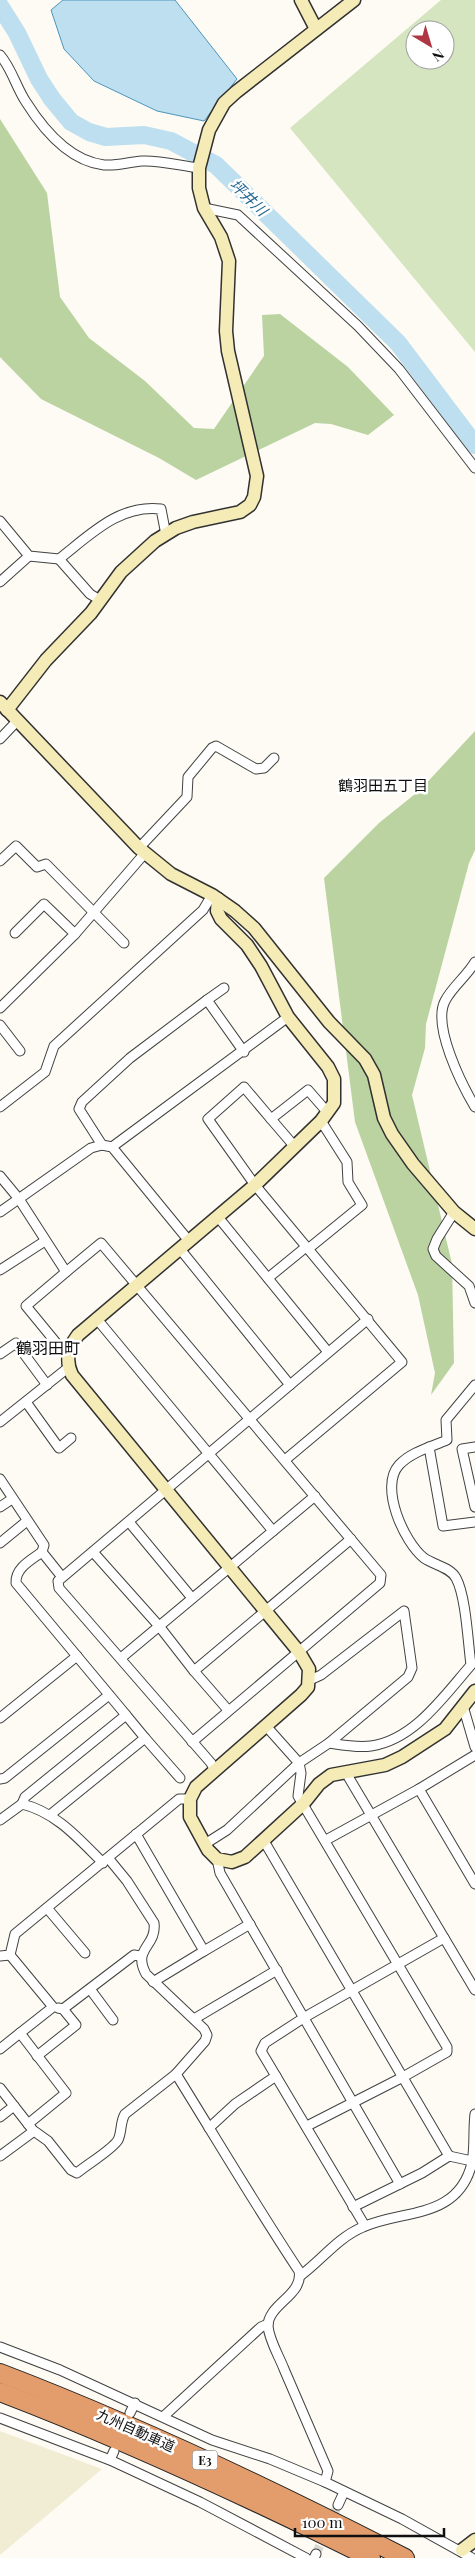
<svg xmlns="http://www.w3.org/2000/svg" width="475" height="2558" font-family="'Playfair Display','Noto Sans JP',serif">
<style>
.farmland{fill:#f1edd5}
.green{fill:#d5e5c0;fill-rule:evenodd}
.forest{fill:#bad3a1}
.water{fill:#bddfef;stroke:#4d96bd}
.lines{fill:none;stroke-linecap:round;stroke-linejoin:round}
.river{stroke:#bddfef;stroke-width:18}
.street-tunnel{stroke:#d9d8d1;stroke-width:9;stroke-dasharray:9 4.5;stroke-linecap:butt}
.street-casing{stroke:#424242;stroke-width:11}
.secondary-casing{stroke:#313131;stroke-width:15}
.highway-casing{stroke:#202020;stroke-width:20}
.street{stroke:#fff;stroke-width:9}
.secondary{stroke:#f5ebb6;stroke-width:12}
.highway{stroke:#e39c6b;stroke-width:18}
.labels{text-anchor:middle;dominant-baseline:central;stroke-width:5;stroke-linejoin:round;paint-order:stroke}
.shield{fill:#fff;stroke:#575757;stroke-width:1}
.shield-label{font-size:12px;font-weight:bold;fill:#0f0f0f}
.street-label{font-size:14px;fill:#0f0f0f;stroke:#fff}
.water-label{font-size:15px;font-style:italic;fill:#276992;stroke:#fff}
.neighbourhood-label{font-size:15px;fill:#0f0f0f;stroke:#fff}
.quarter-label{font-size:16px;fill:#0f0f0f;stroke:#fff}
</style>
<rect width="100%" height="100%" fill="#fdfbf3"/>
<polygon class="farmland" points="0,2431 102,2469 0,2555"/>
<path class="green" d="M441,0H475V352L290,128ZM415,30H445V60H415Z"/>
<g class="forest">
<polygon points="0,119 47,193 60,297 89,338 145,381 194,428 214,429 264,356 262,315 280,314 348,367 394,415 368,435 331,424 315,423 196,480 159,458 41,399 0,357"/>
<polygon points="475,731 475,850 469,863 426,1024 425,1048 412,1095 452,1264 454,1363 431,1395 435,1373 418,1295 355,1122 324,878 379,823 420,790"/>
</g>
<polygon class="water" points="63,0 175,0 237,79 204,121 157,111 94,81 64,49 51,10"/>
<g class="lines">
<polyline class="river" points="0,6 17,33 39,79 52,99 71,122 89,132 106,137 144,135 171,141 216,165 398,343 475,445"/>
<polyline class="street-tunnel" points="316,2554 338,2505"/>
<defs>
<g id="street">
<path d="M0,55C12,69 16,87 26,102C43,129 70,161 104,165C117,166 129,162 142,161C160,160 181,166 199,168"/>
<polyline points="204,208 238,215 358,326 399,369 475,468"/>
<polyline points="0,521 29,556 59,559"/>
<polyline points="0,582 29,556"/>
<path d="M100,600L90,594L59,559C90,535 119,504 161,509L166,535"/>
<polyline points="0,739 18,720"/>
<polyline points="139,848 187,797 188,777 212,748 216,746 256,769 264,768 274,758"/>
<polyline points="0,861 16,846 37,867 46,864 124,943"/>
<polyline points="15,933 44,904 75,934"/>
<path d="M475,962C467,976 452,987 445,1001C432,1026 462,1085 475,1107"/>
<polyline points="224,988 207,1000 244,1052"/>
<polyline points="0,1008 75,934 145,853"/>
<polyline points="0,1025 20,1051"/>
<polyline points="0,1107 45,1072 54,1046 203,910 212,895"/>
<polyline points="271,1119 244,1087 208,1119 255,1185 402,1362 285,1460"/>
<polyline points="102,1145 79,1109 82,1102 130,1058 207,1000"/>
<polyline points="112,1147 288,1017"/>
<polyline points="295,1147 271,1119 308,1090 328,1113"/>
<polyline points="0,1176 19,1199 66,1272 26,1306 58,1345 69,1349"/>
<polyline points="0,1212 91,1148 102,1145 112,1147 189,1241"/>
<polyline points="454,1212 437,1239 433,1249 436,1256 469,1286 475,1303"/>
<polyline points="218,1217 328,1352"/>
<polyline points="180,1249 290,1385"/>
<polyline points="308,1249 362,1205 348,1182 347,1162 321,1121"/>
<polyline points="0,1270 45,1241"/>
<polyline points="66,1272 101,1243 381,1575 380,1583 192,1742"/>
<polyline points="268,1278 306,1247"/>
<polyline points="96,1318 273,1531"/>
<polyline points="0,1354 16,1343 47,1385"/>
<polyline points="26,1402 59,1448 71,1438"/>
<polyline points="0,1422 69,1367"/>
<polyline points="429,1447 443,1526 475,1522"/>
<polyline points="475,1447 462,1449 475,1507"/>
<polyline points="0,1479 44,1545 42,1552"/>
<polyline points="0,1507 12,1499"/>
<polyline points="129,1522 192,1598"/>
<polyline points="0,1543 27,1521"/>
<polyline points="93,1552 159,1626 194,1671 351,1539"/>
<path d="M62,1577L42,1552C31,1560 15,1568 16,1583L126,1715"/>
<polyline points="121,1658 315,1496"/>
<polyline points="194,1671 228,1710"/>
<polyline points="463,1706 475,1747"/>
<polyline points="0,1718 77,1656"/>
<polyline points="266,1726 299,1763 301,1773 298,1796 447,2047 447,2052 403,2077 307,2126"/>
<path d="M329,1743C342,1745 357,1748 371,1746C414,1740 444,1696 471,1665C468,1643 466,1596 456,1578C450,1567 434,1565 424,1558C404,1542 379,1487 399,1465C411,1452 431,1447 447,1440L446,1420L475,1385"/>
<polyline points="475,1755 419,1789 475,1884"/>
<polyline points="215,1771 211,1763 59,1588 58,1581 368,1319"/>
<polyline points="347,1771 349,1778 475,1990"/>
<polyline points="0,1779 5,1778 109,1695"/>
<polyline points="22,1804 25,1797 126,1715 145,1738"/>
<polyline points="50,1815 145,1738 180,1778"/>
<path d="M0,1820L22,1804C56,1812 79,1839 103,1863"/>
<polyline points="136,1834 204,1951 153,1982"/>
<polyline points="326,1840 419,1789"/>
<polyline points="264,1841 449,2156"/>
<polyline points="205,1844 227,1830 299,1763 329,1743 408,1677 412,1668 404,1611 321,1675 310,1680"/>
<polyline points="217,1859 220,1873 400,2184"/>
<polyline points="47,1908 85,1953"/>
<polyline points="204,1951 250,1924"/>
<polyline points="10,1955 53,2007 20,2033"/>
<polyline points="0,1956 10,1955 15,1934 179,1799 190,1799"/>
<polyline points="90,1989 113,2020"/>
<polyline points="63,2009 134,1955 140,1956"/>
<polyline points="194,2019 277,1970"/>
<polyline points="0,2049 20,2033 66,2093 28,2124"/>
<polyline points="37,2056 76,2025 63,2009 58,2008"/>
<path d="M176,2074C217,2140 256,2206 299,2271C304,2295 268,2304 268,2326C269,2340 279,2356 284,2369C299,2403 313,2437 328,2471L325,2482"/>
<polyline points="0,2088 32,2129"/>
<polyline points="0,2117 14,2106"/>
<polyline points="209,2128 235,2104 276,2076"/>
<path d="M0,2156L34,2131L48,2141L71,2170L77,2173C86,2165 112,2150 118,2140C122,2132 120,2122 125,2114L176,2074L205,2041L207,2035L204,2029L146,1974C132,1948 157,1947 154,1923L127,1881L109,1859"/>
<polyline points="353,2207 422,2173 449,2156 472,2161"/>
<polyline points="365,2226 261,2051 265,2043 305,2017 444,1938"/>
<path d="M300,2276C322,2260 337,2238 363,2227C403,2209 458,2220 472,2163C475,2147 473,2130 475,2114"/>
<polyline points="0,2347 60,2370 212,2440 270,2459 325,2482 402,2519 472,2558"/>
<polyline points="130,2413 135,2403"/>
<polyline points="164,2416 261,2327 268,2324"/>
<polyline points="0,2418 110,2460 200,2502 306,2558"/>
<polyline points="110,2460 114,2451"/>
<polyline points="338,2505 344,2492"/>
<polyline points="314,2558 316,2554"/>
</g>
<g id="secondary">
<polyline points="301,0 316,29"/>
<polyline points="0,702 139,848 171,874 212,895 235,911 254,928 329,1022 365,1059 374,1075 384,1118 392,1134 413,1164 454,1212 475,1229"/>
<polyline points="7,710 46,660 91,613 121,572 155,541 176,528 193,522 240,512 250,505 254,497 257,476 228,351 226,331 229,261 221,237 204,208 199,188 199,168 209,130 224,103 236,92 354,0"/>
<path d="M218,899L217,911L221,919L247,945L261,966L288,1017L328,1067L334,1079V1103L321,1121L255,1185L78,1335C68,1348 65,1360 72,1375L299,1652L309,1669L308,1687L301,1695L196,1787L190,1799V1817L208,1850L217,1859L232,1862L245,1857L303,1804L319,1784L331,1775L385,1765L402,1757L445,1729L475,1691"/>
<polyline points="462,2550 475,2540"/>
</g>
<g id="highway">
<path d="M0,2373C139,2426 273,2490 405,2558"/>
<path d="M0,2392C126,2440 250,2498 371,2558"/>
</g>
</defs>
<use href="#street" class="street-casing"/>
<use href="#secondary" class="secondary-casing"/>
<use href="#highway" class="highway-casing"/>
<use href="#street" class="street"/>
<use href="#secondary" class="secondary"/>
<use href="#highway" class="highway"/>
</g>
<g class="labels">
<rect class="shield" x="192.5" y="2450.5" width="25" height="19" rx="4"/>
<g class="shield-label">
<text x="205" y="2460">E3</text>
</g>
<g class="street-label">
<text transform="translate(136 2430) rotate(24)">九州自動車道</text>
</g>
<g class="water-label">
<text transform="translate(249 197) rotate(44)">坪井川</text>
</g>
<g class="neighbourhood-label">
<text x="383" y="785">鶴羽田五丁目</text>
</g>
<g class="quarter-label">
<text x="48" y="1347">鶴羽田町</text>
</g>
</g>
<g transform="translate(430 45) rotate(142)"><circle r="24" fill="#ffffff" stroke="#9f9f9f"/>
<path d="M0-4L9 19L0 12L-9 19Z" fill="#af3743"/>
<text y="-8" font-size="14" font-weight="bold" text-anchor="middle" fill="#0f0f0f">N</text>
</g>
<path d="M295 2528v8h149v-8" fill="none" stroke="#0f0f0f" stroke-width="2.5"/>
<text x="302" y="2528" font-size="15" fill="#0f0f0f" stroke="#ffffff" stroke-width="4" paint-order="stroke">100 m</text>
</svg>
